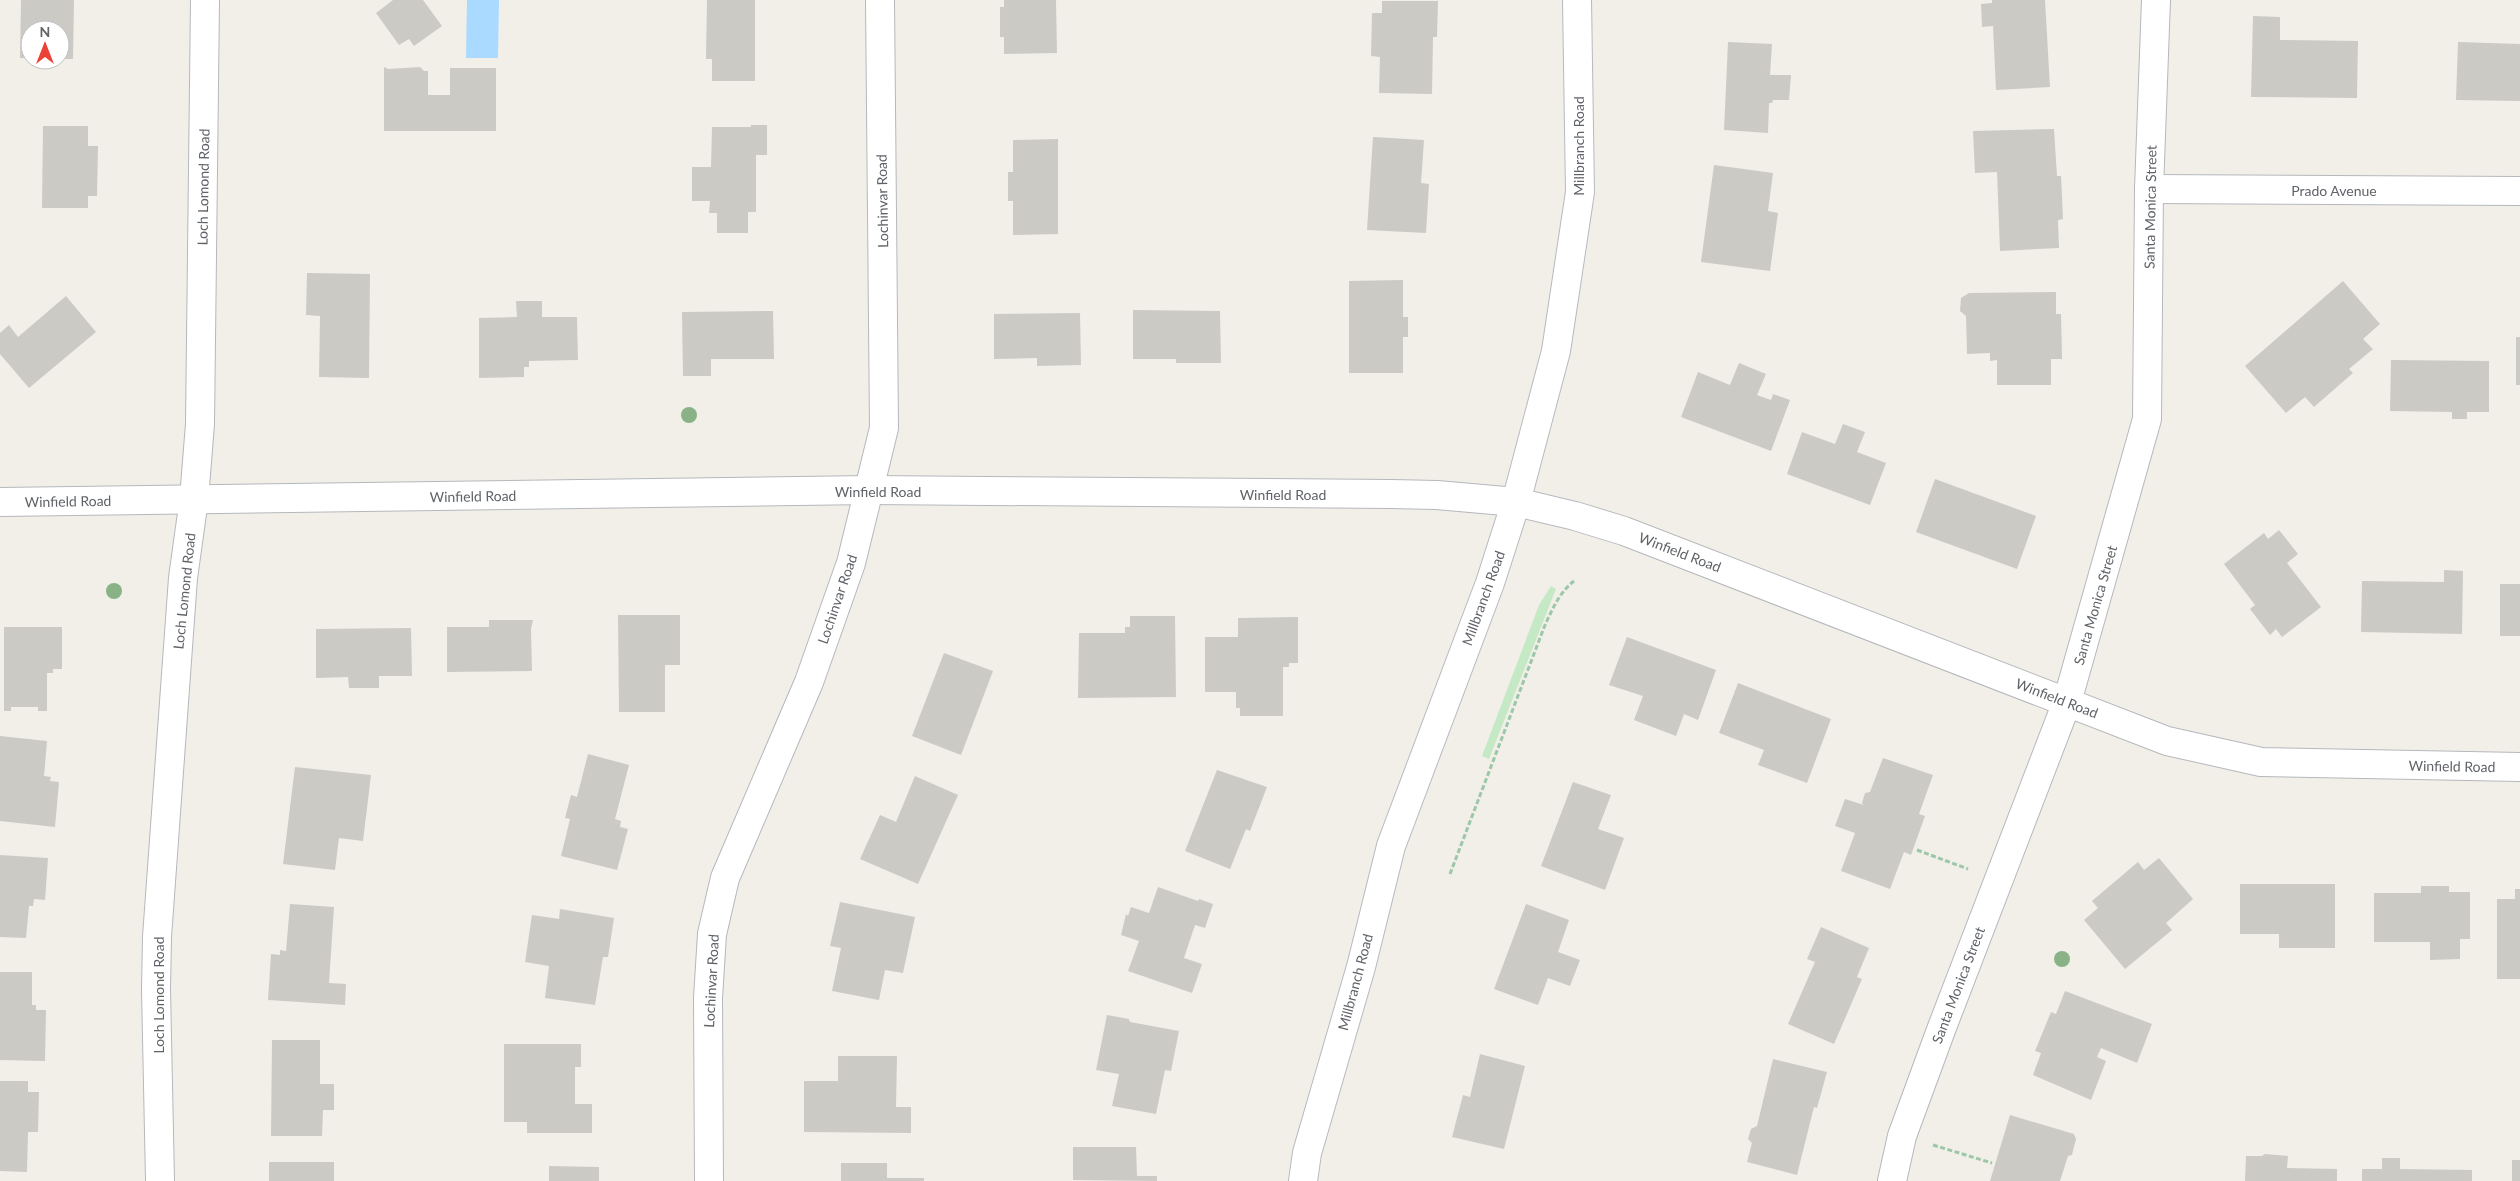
<svg xmlns="http://www.w3.org/2000/svg" width="2520" height="1181" font-family="Lato,sans-serif">
<style>
.green{fill:#c5e8c5}
.water{fill:#aadaff}
.building{fill:#cccac5}
.lines{fill:none;stroke-linecap:round;stroke-linejoin:round}
.minor-casing{stroke:#b5b8bc;stroke-width:30}
.tertiary-casing{stroke:#b5b8bc;stroke-width:30}
.secondary-casing{stroke:#b6babf;stroke-width:30}
.path{stroke:#9cc7a9;stroke-width:3;stroke-dasharray:5 2.5;stroke-linecap:butt}
.minor{stroke:#fff;stroke-width:28}
.tertiary{stroke:#fff;stroke-width:28}
.secondary{stroke:#fff;stroke-width:28}
.tree{fill:#89b387}
.labels{text-anchor:middle;dominant-baseline:central;stroke-width:5;stroke-linejoin:round;paint-order:stroke}
.street-label{font-size:14px;fill:#5f6368;stroke:#fff}
</style>
<rect width="100%" height="100%" fill="#f1efe8"/>
<polygon class="green" points="1551,586 1556,589 1489,759 1482,756 1539,605"/>
<polygon class="water" points="467,0 499,0 498,58 466,58"/>
<g class="building">
<polygon points="21,0 74,0 73,59 60,59 60,30 30,30 30,58 20,58"/>
<polygon points="393,0 423,0 442,26 414,46 409,39 399,45 376,13"/>
<polygon points="707,0 755,0 755,81 712,81 712,59 706,59"/>
<polygon points="1004,0 1056,0 1057,53 1004,54 1004,37 1000,37 1000,7 1004,7"/>
<polygon points="1992,0 2045,0 2050,87 1996,90 1993,26 1982,27 1981,4 1992,3"/>
<polygon points="1382,1 1438,1 1437,37 1433,37 1432,94 1379,93 1380,57 1371,56 1372,13 1382,13"/>
<polygon points="2253,16 2280,17 2280,40 2358,41 2357,98 2251,97"/>
<polygon points="1728,42 1772,44 1770,75 1791,75 1789,100 1773,100 1772,103 1769,103 1768,133 1724,130"/>
<polygon points="2458,42 2520,44 2520,101 2456,100"/>
<polygon points="384,67 388,69 420,67 424,71 428,71 428,95 450,95 450,68 496,68 496,131 384,131"/>
<polygon points="751,125 767,125 767,155 756,155 756,212 748,212 748,233 717,233 717,213 709,213 710,201 692,201 692,167 711,167 712,127 751,127"/>
<polygon points="43,126 88,126 88,146 98,146 97,196 88,196 88,208 42,208"/>
<polygon points="2054,129 2057,176 2061,176 2063,219 2058,220 2059,248 2000,251 1997,172 1975,173 1973,131"/>
<polygon points="1373,137 1424,140 1421,183 1429,184 1426,233 1367,230"/>
<polygon points="1058,139 1058,234 1013,235 1013,201 1008,201 1008,172 1013,172 1013,140"/>
<polygon points="1714,165 1773,173 1768,211 1778,213 1770,271 1701,262"/>
<polygon points="307,273 370,274 369,378 319,377 320,316 306,315"/>
<polygon points="1403,280 1403,317 1408,317 1408,337 1403,337 1403,373 1349,373 1349,281"/>
<polygon points="2343,281 2380,324 2363,339 2373,349 2349,369 2353,373 2314,407 2305,397 2286,413 2245,366"/>
<polygon points="2056,292 2056,314 2061,314 2062,359 2051,359 2051,385 1997,385 1997,360 1990,361 1990,353 1967,354 1966,316 1960,311 1961,298 1969,293"/>
<polygon points="66,296 96,332 29,388 0,354 0,333 9,325 18,337"/>
<polygon points="516,301 542,301 542,317 577,317 578,360 529,361 529,367 524,367 524,377 479,378 479,318 517,317"/>
<polygon points="1133,310 1220,311 1221,363 1176,363 1176,359 1133,359"/>
<polygon points="773,311 774,359 711,359 711,376 683,376 682,312"/>
<polygon points="1080,313 1081,365 1037,366 1037,358 994,359 994,314"/>
<rect x="2516" y="337" width="4" height="48"/>
<polygon points="2391,360 2489,361 2489,412 2467,412 2467,419 2452,419 2452,412 2390,411"/>
<polygon points="1739,363 1766,374 1757,395 1771,400 1773,394 1790,400 1771,451 1681,417 1698,372 1730,385"/>
<polygon points="1843,424 1865,432 1857,452 1886,463 1870,505 1787,474 1802,432 1835,444"/>
<polygon points="1935,479 2036,516 2017,569 1916,532"/>
<polygon points="2279,530 2298,554 2287,563 2321,607 2282,637 2276,629 2270,635 2250,609 2255,605 2224,564 2264,533 2268,539"/>
<polygon points="2444,570 2463,571 2462,634 2361,632 2362,581 2444,582"/>
<rect x="2500" y="584" width="20" height="52"/>
<polygon points="618,615 680,615 680,665 665,665 665,712 619,712"/>
<polygon points="1130,616 1175,616 1176,697 1078,698 1079,633 1125,633 1125,627 1130,627"/>
<polygon points="1298,617 1298,663 1289,663 1289,667 1283,667 1283,716 1240,716 1240,708 1236,708 1236,692 1205,692 1205,637 1238,637 1238,618"/>
<polygon points="489,620 533,620 531,629 532,671 447,672 447,627 489,627"/>
<polygon points="4,627 62,627 62,669 53,669 53,673 47,673 47,711 38,711 38,707 11,707 11,711 4,711"/>
<polygon points="411,628 412,676 379,676 379,688 349,688 348,677 316,678 316,629"/>
<polygon points="1627,637 1716,670 1698,720 1684,714 1676,736 1634,720 1643,696 1609,685"/>
<polygon points="944,653 993,671 961,755 912,736"/>
<polygon points="1738,683 1831,719 1807,783 1758,765 1764,750 1719,733"/>
<polygon points="0,736 47,741 44,776 51,777 50,781 59,782 55,827 0,821"/>
<polygon points="588,754 629,765 615,819 621,821 620,827 628,829 617,870 561,856 570,819 565,818 571,795 577,797"/>
<polygon points="1883,758 1933,775 1919,814 1925,816 1911,855 1904,852 1890,889 1841,871 1855,833 1835,826 1845,799 1864,805 1862,803 1865,793 1870,792"/>
<polygon points="295,767 371,775 363,841 339,838 335,870 283,864"/>
<polygon points="1217,770 1267,787 1250,831 1246,829 1230,869 1185,851"/>
<polygon points="915,776 958,795 918,884 860,859 880,815 896,822"/>
<polygon points="1573,782 1611,795 1598,829 1624,838 1605,890 1541,866"/>
<polygon points="0,855 48,858 45,900 34,899 33,906 29,906 26,938 0,937"/>
<polygon points="2159,858 2193,899 2166,923 2172,930 2125,969 2084,920 2098,908 2092,901 2138,862 2144,870"/>
<polygon points="2240,884 2335,884 2335,948 2279,948 2279,934 2240,934"/>
<polygon points="2421,886 2449,886 2449,892 2470,892 2470,939 2460,939 2460,959 2430,960 2430,942 2374,942 2374,893 2421,893"/>
<polygon points="1158,887 1198,901 1199,899 1213,904 1205,928 1195,925 1184,958 1202,964 1192,993 1128,971 1139,941 1121,935 1126,914 1128,916 1131,907 1149,913"/>
<polygon points="2515,889 2520,889 2520,979 2497,979 2497,899 2515,899"/>
<polygon points="840,902 915,917 903,973 885,970 879,1000 832,991 841,948 830,946"/>
<polygon points="290,904 334,907 329,983 346,984 345,1005 268,1000 271,954 280,955 280,950 286,951"/>
<polygon points="1526,904 1569,920 1558,952 1580,960 1570,986 1548,978 1538,1005 1494,989"/>
<polygon points="560,909 614,918 608,957 603,957 595,1005 545,998 549,966 525,962 532,915 559,919"/>
<polygon points="1821,927 1869,948 1857,977 1862,979 1834,1044 1788,1024 1815,962 1807,959"/>
<polygon points="0,972 32,972 32,1005 36,1005 36,1010 46,1010 45,1061 0,1060"/>
<polygon points="2065,991 2152,1024 2137,1063 2101,1048 2097,1057 2106,1061 2091,1100 2033,1075 2041,1053 2035,1051 2051,1012 2056,1014"/>
<polygon points="1107,1015 1129,1019 1130,1022 1179,1031 1171,1071 1165,1070 1156,1114 1112,1106 1119,1074 1096,1070"/>
<polygon points="272,1040 320,1040 320,1084 334,1084 334,1110 323,1110 322,1136 271,1136"/>
<polygon points="504,1044 581,1044 581,1067 575,1067 575,1104 592,1104 592,1133 527,1133 527,1122 504,1122"/>
<polygon points="1480,1054 1525,1066 1504,1149 1452,1137 1463,1095 1470,1097"/>
<polygon points="838,1056 897,1056 896,1107 911,1107 911,1133 804,1132 804,1081 838,1081"/>
<polygon points="1773,1059 1827,1072 1817,1108 1814,1107 1797,1175 1747,1162 1752,1143 1748,1139 1751,1129 1757,1126"/>
<polygon points="0,1081 28,1081 28,1092 39,1092 38,1132 28,1132 27,1172 0,1171"/>
<polygon points="2010,1115 2074,1134 2076,1139 2072,1155 2068,1156 2060,1181 1990,1181"/>
<polygon points="1073,1147 1136,1147 1137,1176 1157,1176 1157,1181 1073,1180"/>
<polygon points="2265,1154 2288,1156 2287,1168 2337,1169 2337,1181 2245,1181 2246,1156 2262,1156"/>
<polygon points="2382,1158 2400,1158 2400,1169 2472,1170 2472,1181 2362,1181 2362,1169 2382,1169"/>
<rect x="2512" y="1160" width="8" height="21"/>
<rect x="269" y="1162" width="65" height="19"/>
<polygon points="841,1163 887,1163 887,1178 924,1178 924,1181 841,1181"/>
<polygon points="549,1166 599,1167 599,1181 549,1181"/>
</g>
<g class="lines">
<defs>
<g id="minor">
<polyline points="2149,189 2520,191"/>
<polyline points="1516,502 1575,516 1624,531 2167,741 2261,762 2520,767"/>
<polyline points="160,1181 156,989 157,937 183,578 194,499 200,424 205,0"/>
<polyline points="709,1181 708,998 712,934 725,878 809,682 851,563 884,428 880,0"/>
<polyline points="1892,1181 1902,1136 1941,1030 2067,702 2147,419 2149,189 2156,0"/>
</g>
<polyline id="tertiary" points="0,502 869,490 1391,494 1437,495 1516,502"/>
<polyline id="secondary" points="1303,1181 1307,1153 1361,967 1391,846 1490,583 1516,502 1556,351 1580,192 1577,0"/>
</defs>
<use href="#minor" class="minor-casing"/>
<use href="#tertiary" class="tertiary-casing"/>
<use href="#secondary" class="secondary-casing"/>
<g class="path">
<polyline points="1917,850 1968,869"/>
<path d="M1450,874L1545,625C1553,608 1559,593 1574,581"/>
<polyline points="1933,1145 1992,1163"/>
</g>
<use href="#minor" class="minor"/>
<use href="#tertiary" class="tertiary"/>
<use href="#secondary" class="secondary"/>
</g>
<g class="tree">
<circle cx="689" cy="415" r="8"/>
<circle cx="114" cy="591" r="8"/>
<circle cx="2062" cy="959" r="8"/>
</g>
<g class="labels">
<g class="street-label">
<text transform="translate(1578 146) rotate(-90)">Millbranch Road</text>
<text transform="translate(203 187) rotate(-89)">Loch Lomond Road</text>
<text x="2334" y="190">Prado Avenue</text>
<text transform="translate(882 201) rotate(-91)">Lochinvar Road</text>
<text transform="translate(2150 207) rotate(-89)">Santa Monica Street</text>
<text x="878" y="491">Winfield Road</text>
<text x="1283" y="494">Winfield Road</text>
<text transform="translate(473 496) rotate(-1)">Winfield Road</text>
<text transform="translate(68 501) rotate(-1)">Winfield Road</text>
<text transform="translate(1680 552) rotate(21)">Winfield Road</text>
<text transform="translate(184 591) rotate(-84)">Loch Lomond Road</text>
<text transform="translate(1483 598) rotate(-70)">Millbranch Road</text>
<text transform="translate(837 599) rotate(-71)">Lochinvar Road</text>
<text transform="translate(2095 605) rotate(-74)">Santa Monica Street</text>
<text transform="translate(2057 698) rotate(21)">Winfield Road</text>
<text transform="translate(2452 766) rotate(1)">Winfield Road</text>
<text transform="translate(711 981) rotate(-87)">Lochinvar Road</text>
<text transform="translate(1355 982) rotate(-75)">Millbranch Road</text>
<text transform="translate(1958 985) rotate(-69)">Santa Monica Street</text>
<text transform="translate(158 995) rotate(-90)">Loch Lomond Road</text>
</g>
</g>
<g transform="translate(45 45)"><circle r="24" fill="#ffffff" stroke="#bfc1c3"/>
<path d="M0-4L9 19L0 12L-9 19Z" fill="#ea4335"/>
<text y="-8" font-size="14" font-weight="bold" text-anchor="middle" fill="#5f6368">N</text>
</g>
</svg>
